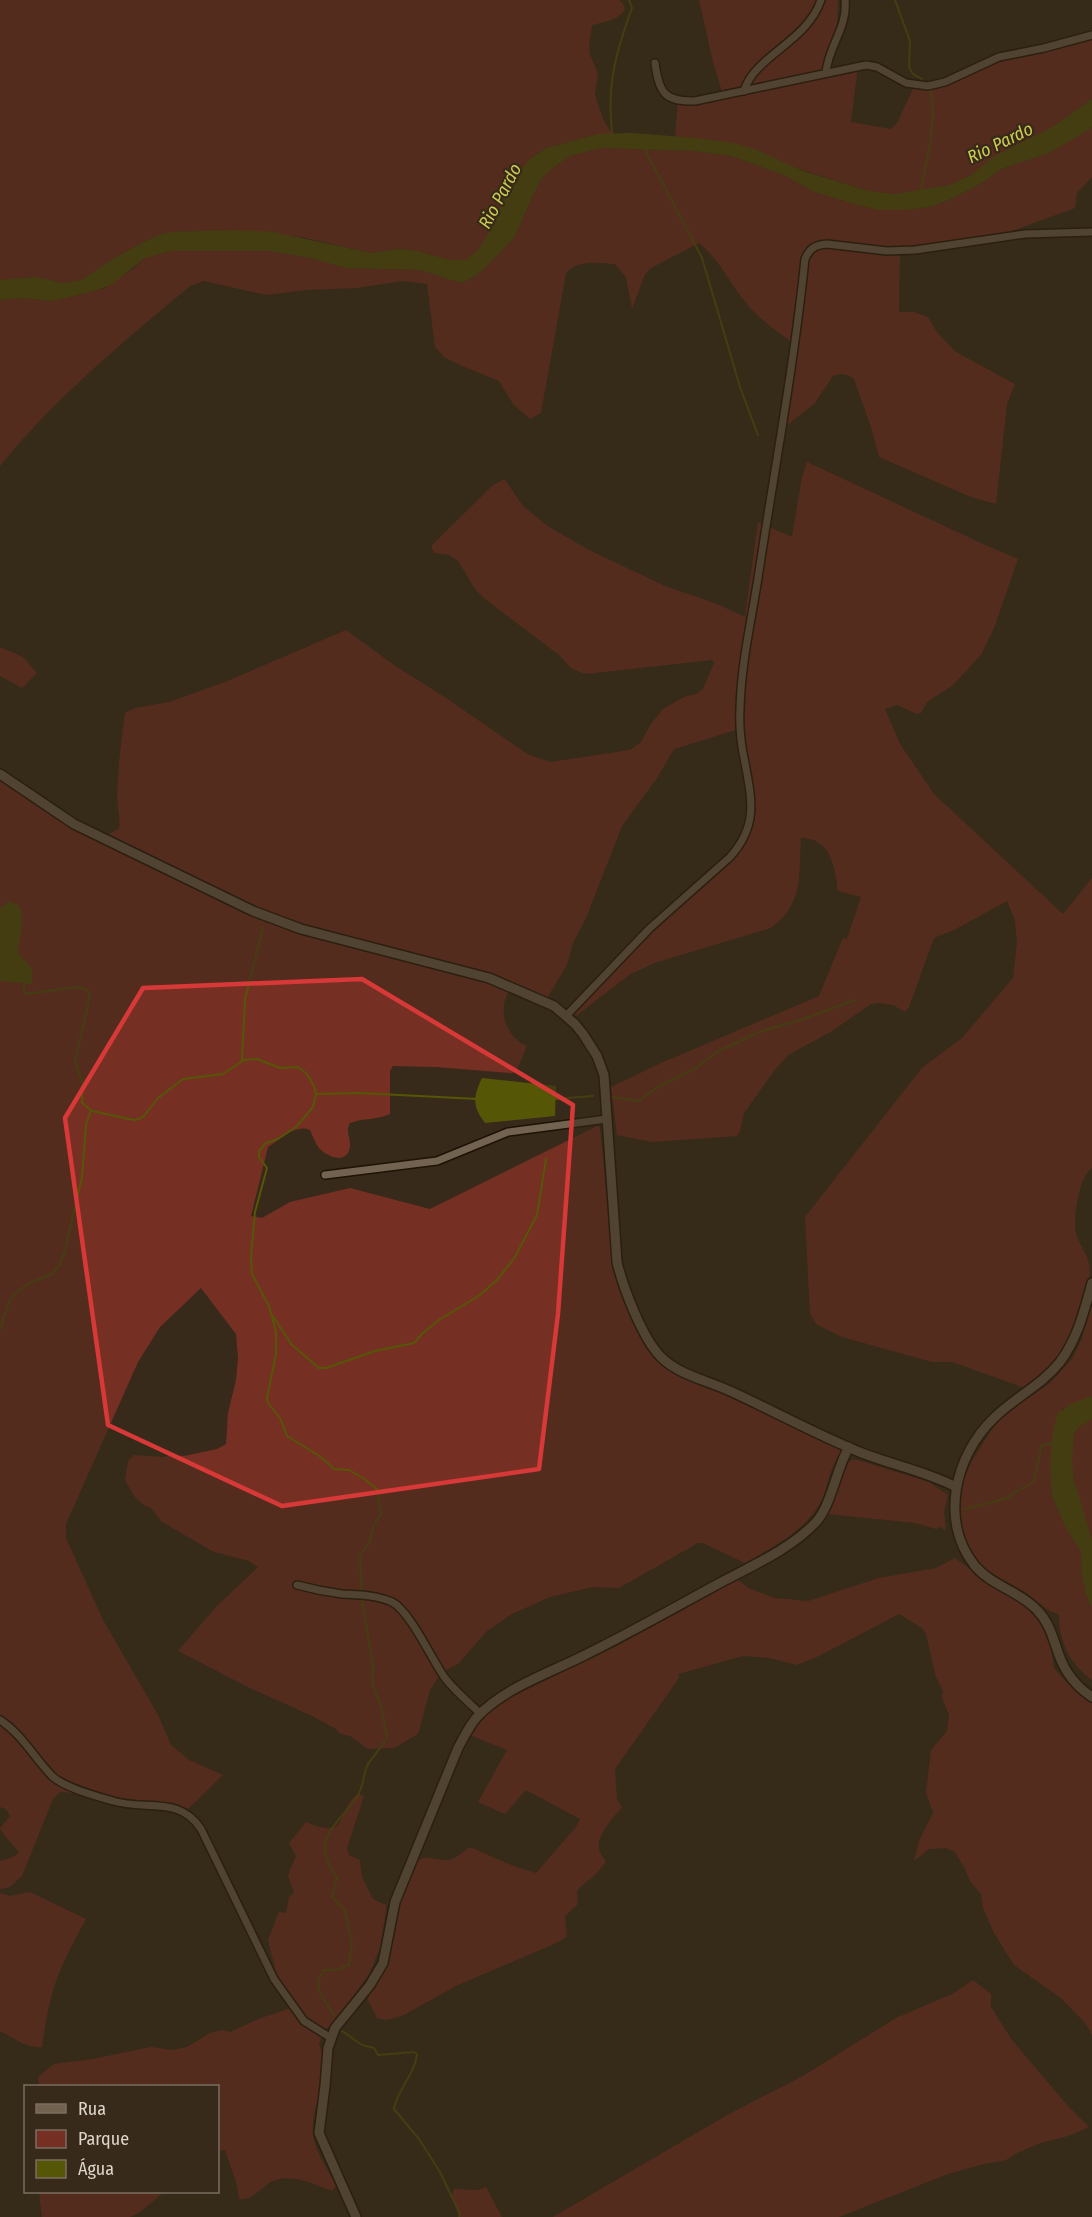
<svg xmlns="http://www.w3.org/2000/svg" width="1092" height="2217" font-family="'Fira Sans Condensed',sans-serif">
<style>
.green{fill:#763023}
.water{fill:#565607}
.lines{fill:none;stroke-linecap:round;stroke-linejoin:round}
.stream{stroke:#565607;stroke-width:2}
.street-casing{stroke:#1e1204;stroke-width:10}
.secondary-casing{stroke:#1e1204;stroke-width:12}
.street{stroke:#726351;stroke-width:7}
.secondary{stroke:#726351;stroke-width:9}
.marked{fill:none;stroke:#d73938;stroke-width:4.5;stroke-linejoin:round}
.labels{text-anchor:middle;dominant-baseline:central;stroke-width:4.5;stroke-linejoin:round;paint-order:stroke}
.water-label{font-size:18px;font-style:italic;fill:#cbcc50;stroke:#372a1a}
</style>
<rect width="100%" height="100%" fill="#372a1a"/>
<g class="green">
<path d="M0,0H619L623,3L625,10C617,21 604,22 592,25L589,46L590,55L598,73L595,95L603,119L612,134H598L546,148L531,158L480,248L466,260H450L418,251L399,249L372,253L301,237L235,230L169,232L156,236L134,247L106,263L82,280L64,283L36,277L0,280Z"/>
<polygon points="699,0 838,0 837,35 823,62 824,72 858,65 851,122 891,129 897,123 914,87 941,81 998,55 1038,49 1092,33 1092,99 1054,126 994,157 971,175 949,185 894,194 869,191 786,165 675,137 678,101 723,95 713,62"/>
<path d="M1092,127V177L1077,193L1075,208L990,239L900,254L899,312H914L928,317L936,331L956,352L1015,384L1007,404L996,504L971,497L879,457L871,427L854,379C849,374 840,373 833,376L814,404L782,429L793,343C775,330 756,317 743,299C728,280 718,258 699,243L651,268L645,274L632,309L626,277L615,264C598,263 578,259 566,273L541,413L530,419L513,404L499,381L460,365L444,357L435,347L427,284L403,281L356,288L306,290L266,295L204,281L190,286C123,342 55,398 0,466V300L21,298L53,301L94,291L105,288L134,268L145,258L172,251H269L310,258L346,268L420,270L461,283L474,277L484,269L514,238L537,187L543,177L553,168L570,156L601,148L694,151L731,156L786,176L812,191L857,205L880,210H908L934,206L953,198L984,182L1001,169L1049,153Z"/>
<path d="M807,462L983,544L1018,559L994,628L981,655L953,685L927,702L921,713L917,714L897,705L885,709L900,744L934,794L1063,914L1092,878V1168C1079,1176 1073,1218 1076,1233C1079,1246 1090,1256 1090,1271C1089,1281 1084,1292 1081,1302C1068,1344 1062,1361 1025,1388L952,1362H932L842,1337L816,1324L810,1313L805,1217L922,1068L962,1038L1013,978L1017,942L1015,920L1007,901L954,930L934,938L909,1007L905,1012L893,1005L879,1003L871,1004L832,1031L788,1055L774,1071L744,1113L740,1131L737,1136L652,1142L617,1135L611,1087L661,1063L819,996L842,940L843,938L847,939L861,897L838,891C835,867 831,838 801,838C798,876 805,902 771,928L654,963L629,975L576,1016L573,1014L572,1011L631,950L732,859L752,814L739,729L674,749L657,778L622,826L586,918L573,943L567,965L544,1003L511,989C496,1006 505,1038 527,1046L516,1072L511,1073L436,1067L393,1066L390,1071V1114C377,1120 363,1118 350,1123C345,1132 351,1137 350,1147C347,1165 327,1157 319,1148C315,1143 313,1136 310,1130C295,1124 281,1139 268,1147L251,1216L262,1218L290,1202L350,1188L430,1209L597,1126L600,1127L606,1192L615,1199L623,1278L660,1354L684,1371L738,1389L785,1414L845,1451C827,1464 830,1488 819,1505C802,1533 772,1547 745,1563L703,1543H698L619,1588L592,1587L550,1597L512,1614L487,1631L458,1664L442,1672L430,1690L418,1734L394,1748L368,1749L350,1736L339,1733L336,1729L312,1716L248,1687L178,1651L216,1607L258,1567L249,1561L214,1552L162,1522L150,1507C137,1505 131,1490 125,1480L128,1461L134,1455L163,1457L174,1455L184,1456L217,1449L226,1444L228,1413L236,1380L238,1358L236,1334L201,1288L160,1327L138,1362L66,1524V1538L103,1620L158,1715L171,1745L189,1760L223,1775L184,1813L73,1793L60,1792L53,1799L22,1876L10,1887L0,1889V1861L13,1857L19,1852C13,1844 4,1837 0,1828L10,1816L6,1809L0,1807V778L103,837L119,829C121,818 117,808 117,796C118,769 121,740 125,713L135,708L169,702L225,682L346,630L394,665L446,698L529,755L551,762L630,750L641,742L651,724L663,709L684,697L696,694L703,689L714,663L712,660L585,674L571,668L559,655L485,599L475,589L458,561L449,555L434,553L431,546L492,486L502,480H505L523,506L549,527L589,550L665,586L717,604L745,617L758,522L792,537L802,477Z"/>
<polygon points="0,647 23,657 37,673 22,688 0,676"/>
<path d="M1092,1305V1396L1062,1409L1052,1496L1065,1527L1081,1552L1082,1577L1086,1594L1092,1608V1680C1070,1664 1059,1642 1059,1615L1048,1610L1025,1592L982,1568L968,1548L962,1534L958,1491L973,1459L996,1423L1008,1411L1049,1384L1072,1359L1081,1341Z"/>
<path d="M1092,1419V1540C1084,1515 1063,1459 1074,1434C1077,1427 1086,1423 1092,1419Z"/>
<polygon points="852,1460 858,1460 929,1482 948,1495 944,1512 946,1530 939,1527 936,1529 915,1523 828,1514 845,1465"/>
<path d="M955,1558L990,1584L1024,1603L1043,1627L1050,1644L1054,1668L1067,1683L1092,1703V2035L1086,2024L1061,1998L1014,1965L994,1933L983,1908L981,1894L970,1881L964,1867L955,1852L946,1848L929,1849L914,1861L919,1841L933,1813L926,1792L931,1750L947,1731L949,1715L942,1698L943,1691L936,1677L926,1634L922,1628L899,1614L819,1656L797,1665L770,1658L743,1656L678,1674L679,1678L615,1769L617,1800L622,1807C614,1817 596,1835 599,1849C600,1853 604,1859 606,1862L595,1875L579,1888L577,1892L578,1904L565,1916L567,1937L554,1944L456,1986L402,2016L387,2020L377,2018L368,2000L369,1992L410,1867C426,1853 426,1859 445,1860C454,1861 463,1852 470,1847L516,1867L536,1873L576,1827L580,1819L526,1790L505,1814L478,1802L507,1750L467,1734L484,1715L500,1703L618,1645L738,1580L748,1588L775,1598L808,1601L879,1578L936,1568Z"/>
<path d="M358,1794L364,1796L347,1848L349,1855L360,1860L362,1877L373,1899L386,1905V1911L380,1948L369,1974L333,2024L323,2031L319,2044C334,2082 310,2101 313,2135C315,2153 329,2170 336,2186L332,2191C316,2185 294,2174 276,2180C262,2184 255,2201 239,2199L237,2185L225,2150L218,2151V2086H39L38,2077L54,2064L93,2059L151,2047L172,2050L187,2047L210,2033L221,2030L230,2032L261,2018L291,2008L272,1981L275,1968L268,1940L279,1912L286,1913L289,1897L294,1893L288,1875L296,1856L289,1843L306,1822C351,1841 334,1812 358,1794Z"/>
<path d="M30,1892L86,1919C74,1941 62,1963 54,1987C48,2006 45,2026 42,2047C28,2049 12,2037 0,2031V1893L10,1896Z"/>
<polygon points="973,1980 991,1994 991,2007 1012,2040 1068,2106 1089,2127 1068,2136 1040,2143 1015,2154 1006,2160 984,2164 948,2174 839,2217 553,2217 729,2114 803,2076 896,2018 952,1994"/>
<polygon points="486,2187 502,2217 459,2217 452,2196 454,2189 479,2190"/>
<polygon points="39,2192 164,2192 140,2212 130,2217 42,2217"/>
</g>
<g class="water">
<polygon points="1092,99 1092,127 1089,130 1049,153 1001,169 984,182 953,198 934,206 908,210 880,210 857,205 812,191 786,176 731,156 694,151 601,148 570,156 553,168 543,177 537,187 514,238 484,269 474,277 461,283 420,270 346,268 310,258 269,251 172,251 145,258 111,285 94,291 53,301 21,298 0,300 0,280 36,277 64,283 82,280 106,263 134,247 156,236 169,232 235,230 273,232 372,253 399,249 418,251 450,260 466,260 480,248 491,228 502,202 520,171 531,158 546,148 598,134 632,133 696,138 734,143 757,150 803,171 869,191 894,194 949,185 971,175 993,157 1054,126"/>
<polygon points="10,901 20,906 22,920 18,953 32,969 32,984 0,981 0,908"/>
<path d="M482,1078L556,1086L555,1116L485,1123C472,1106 473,1097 482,1078Z"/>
<polygon points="1092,1396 1092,1419 1078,1428 1074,1434 1072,1462 1074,1480 1092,1540 1092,1608 1086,1594 1082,1577 1081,1552 1065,1527 1052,1496 1050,1467 1052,1437 1057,1414 1070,1404"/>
</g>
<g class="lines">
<g class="stream">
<polyline points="895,0 910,41 909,67 913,74 922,79"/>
<path d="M612,134C607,84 615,55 632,8L629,0"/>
<polyline points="643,146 702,258 740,387 758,435"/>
<path d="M921,190C926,160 939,117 929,87"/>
<polyline points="24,981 24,990 26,994 77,987 88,990 90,997 75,1060 82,1082 82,1103 92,1111 134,1120 139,1119 144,1116 158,1098 183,1079 223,1074 244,1060 257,1059 280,1068 298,1067 307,1074 314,1086 316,1094 313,1107 297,1126 278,1139 266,1143 259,1151 259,1157 267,1168 255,1212 251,1257 252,1274 269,1306 276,1332 276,1354 267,1398 268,1403 280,1418 287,1436 321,1457 334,1469 349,1470 363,1478 377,1489 381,1514 374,1525 369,1543 360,1555 362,1593"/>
<polyline points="242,1060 245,999 263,927"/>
<polyline points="316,1094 360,1093 478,1099"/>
<polyline points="610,1097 639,1101 656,1088 696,1068 717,1052 759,1032 806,1018 855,1000"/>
<polyline points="553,1099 593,1096"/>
<polyline points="272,1315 292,1345 319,1368 326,1368 375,1351 414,1343 423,1333 439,1320 480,1295 498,1279 515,1257 537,1215 546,1159"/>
<polyline points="0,1330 9,1302 17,1292 28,1284 52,1274 59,1266 64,1254 82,1177 86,1125 91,1110"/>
<path d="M965,1509L1008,1498C1015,1488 1027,1489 1034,1480L1042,1445L1052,1443"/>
<path d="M334,2016L319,1991L318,1980L324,1970H337L349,1965L352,1944L345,1911L332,1896L337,1878C308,1838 338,1826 358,1795C364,1785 363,1774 368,1764C374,1755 382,1747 387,1737L381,1706L372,1684L373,1667L362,1598"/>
<path d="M342,2031L362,2045L374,2048L378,2055L414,2052L417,2054C415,2075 397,2089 394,2109L419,2139L440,2172L460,2214L459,2217"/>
</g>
<defs>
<g id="street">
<path d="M655,63C659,92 664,102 695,101L866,65L877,67L906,83L928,86L945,82L999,57L1044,48L1092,35"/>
<path d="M826,73C828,46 848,28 845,0"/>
<path d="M744,91C754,56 807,42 821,0"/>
<path d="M566,1016L650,928L730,857C758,826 752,800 745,763C741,745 739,727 740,709C741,665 751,622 758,578C774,472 794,366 805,259C810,248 815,245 827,244L887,251L915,250L1025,234L1092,232"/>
<polyline points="325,1175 437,1161 508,1132 607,1119"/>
<path d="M297,1585C312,1589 327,1592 342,1594C359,1595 376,1595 392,1602C410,1611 432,1660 445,1678C455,1691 468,1702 481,1714"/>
<path d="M0,1720C22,1734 35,1759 53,1777C66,1788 96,1796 113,1801C145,1811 179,1795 201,1829L274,1979L304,2021L331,2038"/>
</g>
<g id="secondary">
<path d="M0,774L74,824L253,911L301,929L489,978L554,1006L575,1024L583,1034L597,1056L604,1075L617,1262C623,1287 642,1338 661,1357C679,1375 706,1380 730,1391C774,1411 817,1435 862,1453C893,1465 927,1472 956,1487"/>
<path d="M1092,1283C1084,1311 1078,1338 1060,1362C1041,1386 1015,1397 994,1418C955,1455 939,1521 975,1566C992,1586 1019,1591 1037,1610C1050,1623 1053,1639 1059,1655C1065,1672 1077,1687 1092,1697"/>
<path d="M356,2217L319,2133L325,2086L328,2048L335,2028L370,1985L383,1963L395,1902L458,1748C464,1737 469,1726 477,1717C504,1688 549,1673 583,1656C628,1634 672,1609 716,1585C749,1567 790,1550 816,1522C832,1504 836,1469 849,1447"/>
</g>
</defs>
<use href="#street" class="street-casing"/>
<use href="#secondary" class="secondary-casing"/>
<use href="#street" class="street"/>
<use href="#secondary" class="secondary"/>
</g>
<path d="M0 0H1092V2217H0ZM362,979L573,1105L558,1314L539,1469L282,1506L108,1425L65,1118L143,988Z" fill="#372a1a" fill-opacity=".55" fill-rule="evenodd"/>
<path class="marked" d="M362,979L573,1105L558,1314L539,1469L282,1506L108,1425L65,1118L143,988Z"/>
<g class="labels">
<g class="water-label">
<text transform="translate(1000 143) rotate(-26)">Rio Pardo</text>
<text transform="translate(500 196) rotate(-62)">Rio Pardo</text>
</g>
</g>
<rect x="24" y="2085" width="195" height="108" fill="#372a1a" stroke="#7a6e61" stroke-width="1.5"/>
<rect x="36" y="2104" width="30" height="9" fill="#726351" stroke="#7a6e61" stroke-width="1.5"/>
<text x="78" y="2115" font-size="18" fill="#ded5cb">Rua</text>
<rect x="36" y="2130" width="30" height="18" fill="#763023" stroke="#7a6e61" stroke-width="1.5"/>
<text x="78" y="2145" font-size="18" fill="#ded5cb">Parque</text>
<rect x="36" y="2160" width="30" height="18" fill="#565607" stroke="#7a6e61" stroke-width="1.5"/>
<text x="78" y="2175" font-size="18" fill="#ded5cb">Água</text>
</svg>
